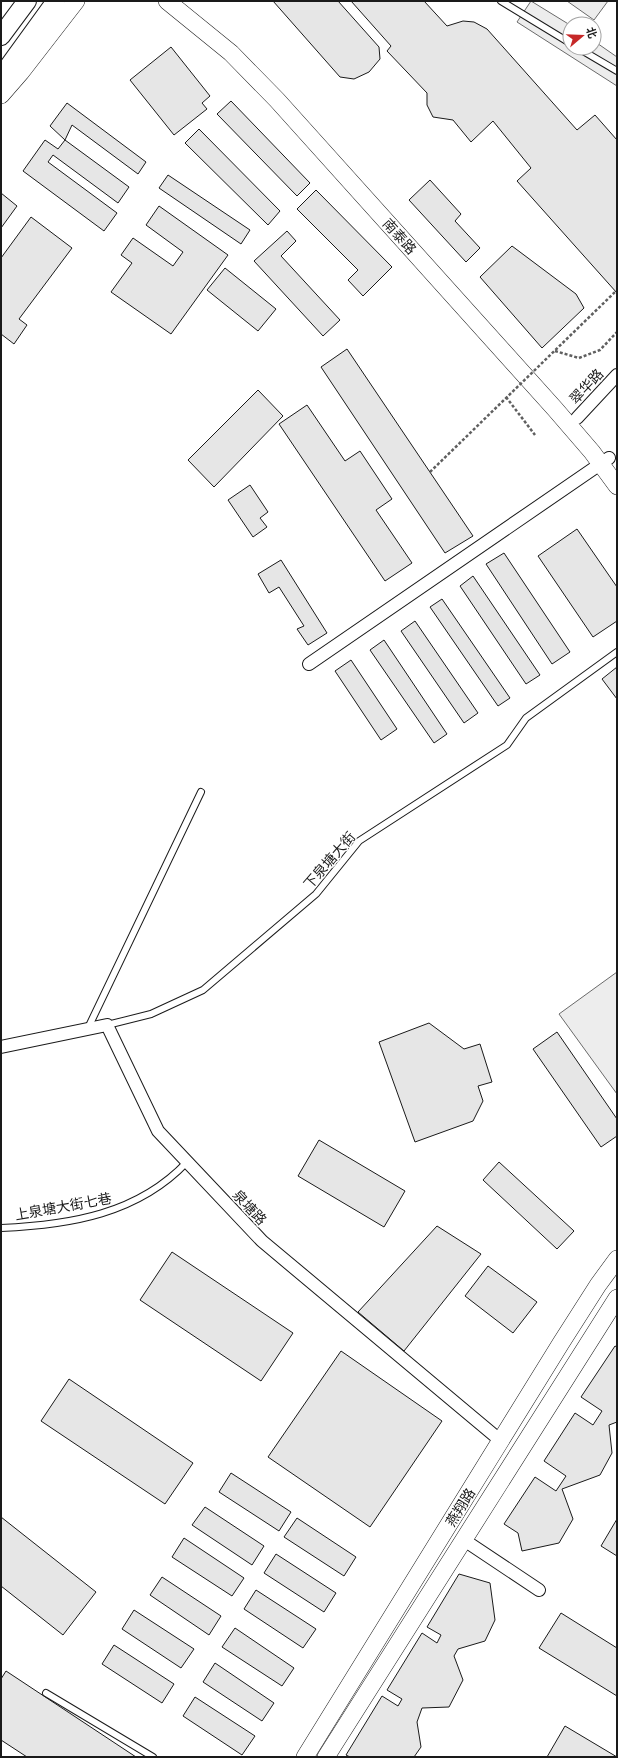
<svg xmlns="http://www.w3.org/2000/svg" width="618" height="1758" font-family="'Exo 2','Noto Sans SC',sans-serif">
<style>
.built{fill:#ededed;stroke:#6a6a6a}
.building{fill:#e6e6e6;stroke:#1a1a1a}
.lines{fill:none;stroke-linecap:round;stroke-linejoin:round}
.service-casing{stroke:#1a1a1a;stroke-width:8}
.minor-casing{stroke:#1a1a1a;stroke-width:14}
.secondary-casing{stroke:#1a1a1a;stroke-width:18}
.primary-casing{stroke:#1a1a1a;stroke-width:20}
.path{stroke:#5f5f5f;stroke-width:2.5;stroke-dasharray:3 2;stroke-linecap:butt}
.service{stroke:#fff;stroke-width:6}
.minor{stroke:#fff;stroke-width:12}
.secondary{stroke:#fff;stroke-width:17}
.primary{stroke:#fff;stroke-width:18}
.path-bridge{stroke:#5f5f5f;stroke-width:2.5;stroke-dasharray:3 2;stroke-linecap:butt}
.labels{text-anchor:middle;dominant-baseline:central;stroke-width:3;stroke-linejoin:round;paint-order:stroke}
.street-label{font-size:14px;fill:#1a1a1a;stroke:#fff}
</style>
<rect width="100%" height="100%" fill="#fff"/>
<g class="built">
<polygon points="531,1 570,25 570,48 594,48 594,41 617,57 617,86 517,22"/>
<polygon points="567,1 608,1 594,20"/>
<polygon points="617,972 617,1094 559,1014"/>
</g>
<g class="building">
<polygon points="273,1 338,1 379,47 380,59 369,72 354,79 340,77"/>
<polygon points="351,1 424,1 447,26 463,21 474,22 487,29 577,130 595,115 617,140 617,293 517,181 531,168 493,121 471,142 453,120 433,117 427,105 427,93 387,51 391,46"/>
<polygon points="171,47 210,96 202,103 207,109 174,135 130,80"/>
<polygon points="231,101 310,183 297,196 217,114"/>
<polygon points="67,103 146,162 138,174 72,125 65,140 50,126"/>
<polygon points="199,129 280,211 268,225 185,143"/>
<polygon points="45,140 58,149 65,140 129,187 118,203 53,155 48,162 117,213 104,231 23,171"/>
<polygon points="168,175 250,230 241,244 159,188"/>
<polygon points="430,180 461,214 455,221 480,248 466,262 409,200"/>
<polygon points="316,190 392,267 363,296 348,280 358,270 297,209"/>
<polygon points="1,193 17,206 1,228"/>
<polygon points="159,206 228,255 171,334 111,292 132,263 121,255 133,238 173,266 183,252 146,225"/>
<polygon points="31,217 72,248 19,319 27,325 14,344 1,334 1,258"/>
<polygon points="287,231 296,241 281,256 340,320 323,336 254,261"/>
<polygon points="512,246 576,294 584,308 542,348 480,277"/>
<polygon points="225,268 276,309 258,331 207,290"/>
<polygon points="347,349 473,536 445,553 321,367"/>
<polygon points="258,390 283,416 214,487 188,460"/>
<polygon points="307,405 345,461 360,451 392,499 376,510 412,563 385,581 279,424"/>
<polygon points="250,485 268,512 260,518 267,527 253,537 228,500"/>
<polygon points="577,529 617,587 617,621 593,637 538,556"/>
<polygon points="504,553 570,652 552,664 486,564"/>
<polygon points="281,560 327,633 308,645 297,629 304,626 279,587 269,593 258,574"/>
<polygon points="473,576 540,675 526,684 460,586"/>
<polygon points="442,599 510,698 498,706 430,607"/>
<polygon points="415,621 478,713 464,723 401,631"/>
<polygon points="384,640 447,734 434,743 370,650"/>
<polygon points="351,660 397,729 381,740 335,671"/>
<polygon points="617,667 617,699 602,679"/>
<polygon points="429,1023 464,1049 480,1044 492,1082 478,1086 483,1101 473,1121 415,1142 379,1042"/>
<polygon points="557,1032 617,1119 617,1136 601,1147 533,1049"/>
<polygon points="319,1140 405,1191 384,1227 298,1176"/>
<polygon points="499,1162 574,1231 557,1249 483,1180"/>
<polygon points="437,1226 481,1254 404,1351 358,1312"/>
<polygon points="172,1252 293,1333 261,1381 140,1300"/>
<polygon points="488,1266 537,1302 513,1333 465,1296"/>
<polygon points="615,1346 617,1347 617,1422 609,1425 612,1453 600,1475 562,1489 573,1519 559,1543 522,1551 518,1533 504,1524 535,1477 556,1491 566,1476 544,1461 575,1413 593,1425 602,1411 581,1397"/>
<polygon points="341,1351 442,1421 370,1527 268,1457"/>
<polygon points="69,1379 193,1463 165,1504 41,1421"/>
<polygon points="231,1473 291,1512 279,1531 219,1492"/>
<polygon points="205,1507 264,1546 252,1565 192,1525"/>
<polygon points="1,1517 96,1592 63,1635 1,1586"/>
<polygon points="297,1518 356,1557 344,1576 284,1537"/>
<polygon points="617,1519 617,1556 601,1546"/>
<polygon points="184,1538 244,1578 232,1596 172,1557"/>
<polygon points="276,1554 336,1593 324,1612 264,1573"/>
<polygon points="459,1574 490,1583 495,1620 485,1641 458,1649 454,1656 463,1680 449,1707 422,1708 417,1722 421,1747 414,1757 350,1757 346,1755 382,1696 398,1706 402,1699 387,1690 422,1633 437,1643 441,1635 427,1627"/>
<polygon points="162,1577 221,1616 209,1635 150,1595"/>
<polygon points="256,1590 316,1629 303,1648 244,1609"/>
<polygon points="134,1610 194,1649 181,1668 122,1629"/>
<polygon points="561,1613 617,1648 617,1696 539,1648"/>
<polygon points="235,1628 294,1668 282,1686 222,1647"/>
<polygon points="114,1645 174,1684 162,1703 102,1664"/>
<polygon points="215,1663 274,1703 262,1721 203,1682"/>
<polygon points="6,1671 136,1757 27,1757 1,1740 1,1679"/>
<polygon points="195,1697 255,1736 242,1755 183,1716"/>
<polygon points="565,1726 617,1757 547,1757"/>
</g>
<g class="lines">
<defs>
<g id="service">
<polyline points="501,1 570,43"/>
<polyline points="578,48 617,71"/>
<polyline points="107,1025 151,1014 203,990 316,894 359,841 507,745 526,718 617,652"/>
<polyline points="88,1028 201,792"/>
<path d="M1,1228C70,1225 138,1214 187,1162"/>
<polyline points="46,1693 153,1757"/>
</g>
<g id="minor">
<polyline points="577,418 617,375"/>
<polyline points="309,664 609,458"/>
<polyline points="1,1047 107,1025 158,1131 262,1241 501,1441"/>
<polyline points="464,1540 539,1590"/>
</g>
<g id="secondary">
<polyline points="167,1 231,53 277,100 555,409 592,452 617,486"/>
<polyline points="1,95 21,72 76,1"/>
<polyline points="305,1757 561,1343 598,1285 617,1259"/>
<polyline points="326,1757 617,1298"/>
</g>
<g id="primary">
<polyline points="1,36 27,1"/>
<polyline points="1,77 56,1"/>
</g>
</defs>
<use href="#service" class="service-casing"/>
<use href="#minor" class="minor-casing"/>
<use href="#secondary" class="secondary-casing"/>
<use href="#primary" class="primary-casing"/>
<g class="path">
<polyline points="555,351 579,358 600,350 617,332"/>
<polyline points="506,397 535,435"/>
</g>
<use href="#service" class="service"/>
<use href="#minor" class="minor"/>
<use href="#secondary" class="secondary"/>
<use href="#primary" class="primary"/>
<polyline class="path-bridge" points="430,472 615,292"/>
</g>
<g class="labels">
<g class="street-label">
<text transform="translate(400 236) rotate(48)">南泰路</text>
<text transform="translate(586 386) rotate(-47)">翠华路</text>
<text transform="translate(329 860) rotate(-49)">下泉塘大街</text>
<text transform="translate(63 1206) rotate(-10)">上泉塘大街七巷</text>
<text transform="translate(250 1207) rotate(47)">泉塘路</text>
<text transform="translate(460 1507) rotate(-58)">燕翔路</text>
</g>
</g>
<rect width="618" height="1758" fill="none" stroke="#1a1a1a" stroke-width="4"/>
<g transform="translate(582 36) rotate(71)"><circle r="19" fill="#ffffff" stroke="#a3a3a3"/>
<path d="M0-3L7 15L0 10L-7 15Z" fill="#c62828"/>
<text y="-6" font-size="11" font-weight="bold" text-anchor="middle" fill="#1a1a1a">北</text>
</g>
</svg>
